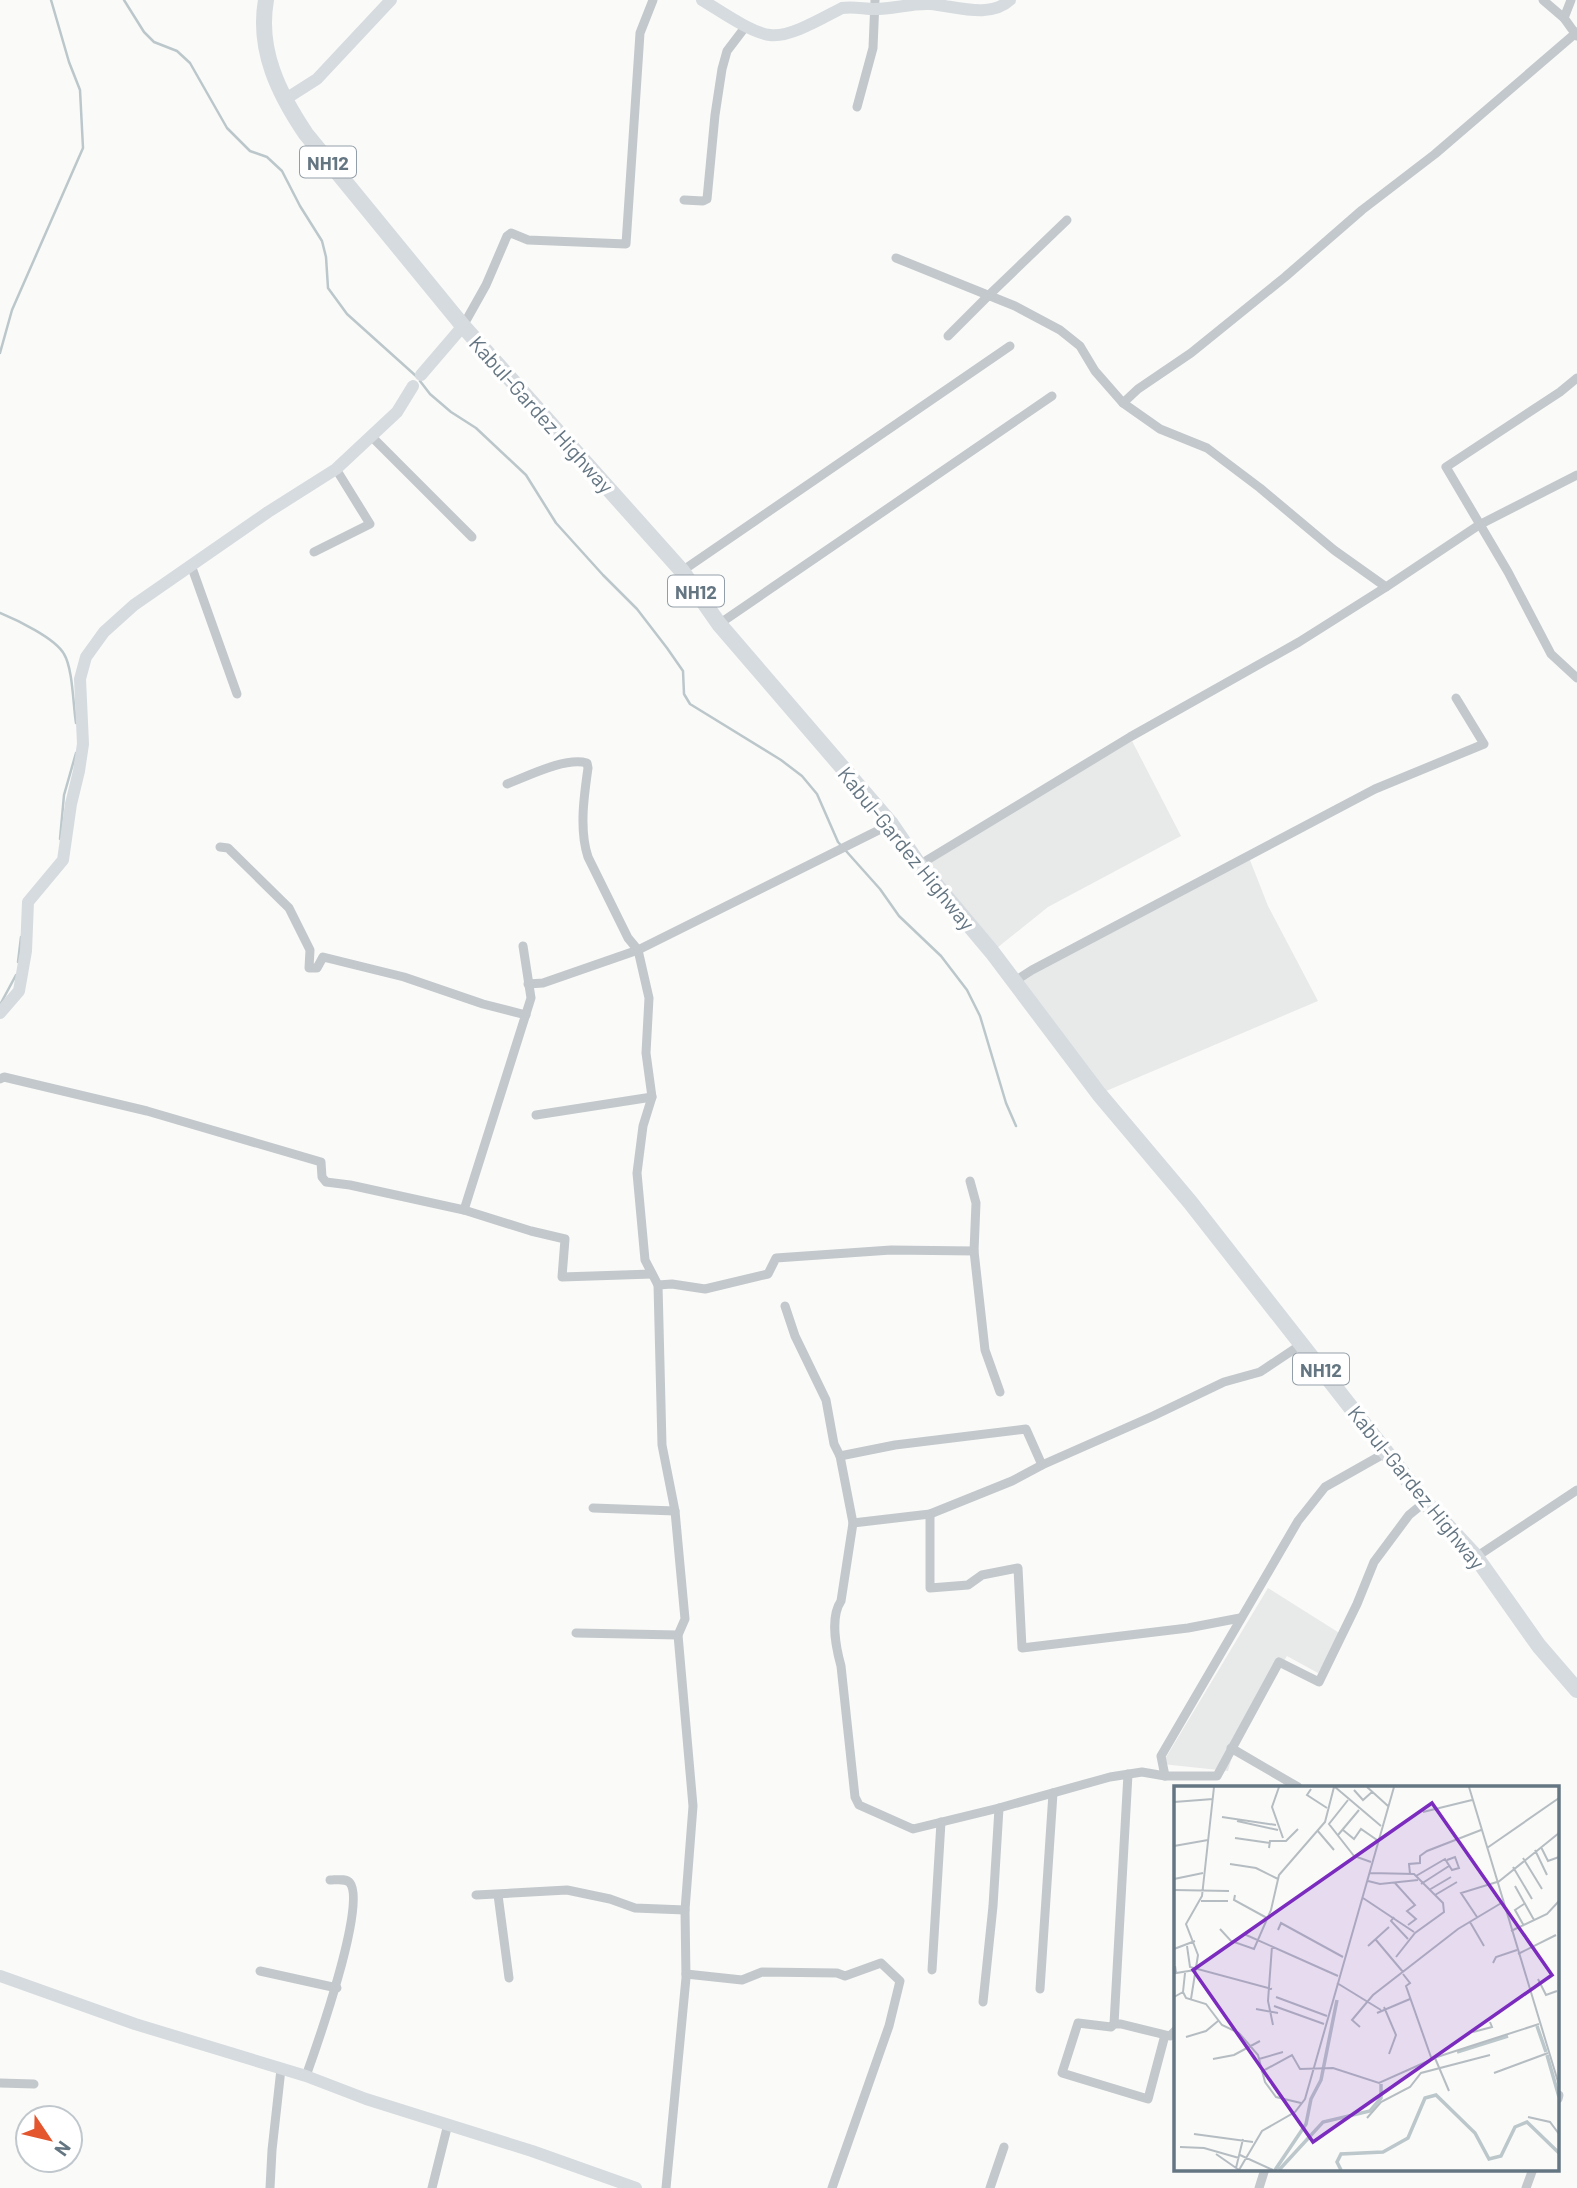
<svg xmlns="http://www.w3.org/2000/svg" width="1577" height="2188" font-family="Barlow,sans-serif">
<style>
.built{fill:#e8e9e9}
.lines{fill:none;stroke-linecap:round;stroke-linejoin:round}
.stream{stroke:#bbc7cb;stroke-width:2.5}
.street{stroke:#c3c8cc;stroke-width:9}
.secondary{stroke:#d6dbdf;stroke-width:12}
.highway{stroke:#d6dbdf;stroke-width:16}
.labels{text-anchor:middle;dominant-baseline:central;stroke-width:7;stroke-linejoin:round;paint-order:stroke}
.shield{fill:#fff;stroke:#939fa8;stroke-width:2}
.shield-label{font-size:19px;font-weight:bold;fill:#657683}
.street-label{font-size:21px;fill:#657683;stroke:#fff}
.inset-river{fill:none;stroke:#bbc7cb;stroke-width:3.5}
.inset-road{fill:none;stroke:#b5bdc2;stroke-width:2}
.view{fill:#7b2cbf;fill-opacity:0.15;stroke:#7b2cbf;stroke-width:3.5}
.inset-edge{fill:none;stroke:#657683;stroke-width:3.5}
</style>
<rect width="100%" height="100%" fill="#fafaf8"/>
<g class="built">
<polygon points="1130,737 1181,836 1048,907 992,952 919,865"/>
<polygon points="1248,855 1268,906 1318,1001 1099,1094 1015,981"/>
<polygon points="1268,1588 1341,1634 1318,1673 1287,1656 1238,1736 1228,1771 1162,1764"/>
</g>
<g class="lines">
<g class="stream">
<polyline points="124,0 144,32 154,42 177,51 190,63 227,128 250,151 267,157 282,171 300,206 322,241 326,257 328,288 347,314 416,376"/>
<polyline points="0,353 12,310 83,148 80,90 69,62 51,0"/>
<polyline points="420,381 430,394 451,412 476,428 526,475 556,523 603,575 637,609 667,648 683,671 684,694 690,704 781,760 802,776 817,794 838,842 880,889 899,916 941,956 967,990 980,1016 1006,1103 1016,1126"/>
<path d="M0,613C17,620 55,638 64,654C73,669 73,705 76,723"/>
<polyline points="60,839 64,795 76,753"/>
<polyline points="18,962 21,937"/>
<polyline points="1,1003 16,975"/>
</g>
<g class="street">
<polyline points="1543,0 1564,18 1577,36"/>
<polyline points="1564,18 1571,0"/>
<polyline points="857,107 873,48 875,0"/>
<polyline points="684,200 703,201 707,199 715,115 722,69 727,51 746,26"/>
<polyline points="896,258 1015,306 1060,330 1080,346 1095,371 1123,403 1160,429 1207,448 1260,488 1334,550 1386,587"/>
<polyline points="463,326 486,285 507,236 511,233 528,240 626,244 640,33 653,0"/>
<polyline points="948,336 988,296 1067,220"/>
<polyline points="1577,378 1560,392 1446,467 1508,572 1551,654 1577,678"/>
<polyline points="1123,403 1138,389 1191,353 1285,277 1362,210 1435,154 1577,32"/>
<polyline points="372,437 472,537"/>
<polyline points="314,552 370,524 336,469"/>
<polyline points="191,565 237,694"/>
<polyline points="682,571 1010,346"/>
<polyline points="719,624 1052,396"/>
<path d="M507,784C528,776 565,757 587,763L588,768C584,796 579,830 588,857L628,938L638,950L649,998L646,1053L652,1097L643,1126L637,1173L645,1260L658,1285L662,1445L675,1511L685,1619L678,1635L693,1806L685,1910L686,1978L666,2188"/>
<polyline points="220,847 228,848 289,908 310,950 309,968 317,968 323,957 404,977 483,1004 526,1015"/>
<polyline points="919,865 1130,737 1299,642 1386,587 1479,525 1577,475"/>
<polyline points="1015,981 1032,970 1375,789 1484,744 1456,698"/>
<polyline points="528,984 543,983 638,950 891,824"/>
<polyline points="0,1079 4,1077 147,1111 321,1162 322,1177 326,1182 350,1185 464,1210 531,1231 565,1239 562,1277 652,1274"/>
<polyline points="536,1115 652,1097"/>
<polyline points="970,1181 976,1203 974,1251 985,1350 1000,1392"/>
<polyline points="464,1210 531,998 523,946"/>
<polyline points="658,1285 672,1284 705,1289 768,1274 776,1258 891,1250 974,1251"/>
<path d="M785,1306L795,1336L826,1400L834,1444L840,1456L853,1523L841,1601C830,1617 836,1648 841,1666L855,1797L859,1805L913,1829L999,1808L1110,1777L1142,1772L1165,1776H1217L1279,1662L1319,1682L1357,1604L1374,1562L1409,1515L1425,1502"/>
<polyline points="840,1456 895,1445 1026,1429 1042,1465"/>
<polyline points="593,1508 675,1511"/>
<polyline points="930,1514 930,1588 968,1585 982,1575 1018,1568 1022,1648 1188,1628 1240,1618"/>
<polyline points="853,1523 930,1514 1012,1481 1042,1465 1153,1416 1224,1382 1260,1372 1302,1344"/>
<polyline points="1476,1557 1577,1490"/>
<polyline points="576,1633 678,1635"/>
<polyline points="1231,1748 1298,1787"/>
<polyline points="1165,1776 1161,1756 1298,1521 1325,1487 1387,1452"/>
<polyline points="476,1895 567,1890 610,1899 635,1908 685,1910"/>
<polyline points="498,1895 509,1978"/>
<polyline points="932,1970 941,1822"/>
<polyline points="260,1971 337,1988"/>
<polyline points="686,1974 742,1980 762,1972 837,1973 845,1976 881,1963 900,1981 889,2026 832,2188"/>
<polyline points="1040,1989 1053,1793"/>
<polyline points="983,2002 993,1906 999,1808"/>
<polyline points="1114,2024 1128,1774"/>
<polyline points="1165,2035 1148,2099 1062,2073 1078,2023 1111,2027 1114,2024 1121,2024 1170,2036 1176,2030"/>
<path d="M306,2076C316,2048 367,1904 350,1883C346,1878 336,1880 330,1880"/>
<polyline points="0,2083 34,2084"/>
<polyline points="1558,2099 1559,2095"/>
<polyline points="270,2188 272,2150 281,2069"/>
<polyline points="432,2188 448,2124"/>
<polyline points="990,2188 1004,2147"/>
<polyline points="1259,2188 1265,2169"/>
<polyline points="1526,2188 1533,2169"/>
</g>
<g class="secondary">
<path d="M702,0C719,10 751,33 770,35C790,38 824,17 842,8C853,6 864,9 875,9C893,9 912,3 930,4C955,6 990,19 1010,0"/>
<polyline points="284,100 317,79 391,0"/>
<polyline points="421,375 463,326"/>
<polyline points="0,1013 19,991 26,951 28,902 63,860 71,804 79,771 83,744 80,679 86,657 104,632 134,605 268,512 336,469 397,412 413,386"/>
<polyline points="0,1976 135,2024 306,2076 366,2099 532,2151 636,2188"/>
</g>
<path class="highway" d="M266,0C257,50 279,94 306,134L463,326L682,571L719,624L891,824L919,865L992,952L1099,1094L1190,1202L1425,1502L1476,1557L1539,1646L1577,1690"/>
</g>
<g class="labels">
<g class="shield">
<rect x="300" y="146.5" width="56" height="31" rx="5"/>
<rect x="668" y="575.5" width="56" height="31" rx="5"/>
<rect x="1293" y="1353.5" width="56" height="31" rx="5"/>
</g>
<g class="shield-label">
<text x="328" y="162">NH12</text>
<text x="696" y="591">NH12</text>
<text x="1321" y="1369">NH12</text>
</g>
<g class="street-label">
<text transform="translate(542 414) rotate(48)">Kabul-Gardez Highway</text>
<text transform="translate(907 848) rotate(51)">Kabul-Gardez Highway</text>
<text transform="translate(1417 1487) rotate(51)">Kabul-Gardez Highway</text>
</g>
</g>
<g transform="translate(1174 1786)">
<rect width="385" height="385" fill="#fafaf8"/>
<path class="inset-river" d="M363,240L372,266M283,266L334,250M373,269L385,311M101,384L132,338L137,313L147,294L163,214M105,384L149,336L196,325L207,312V298M167,384L163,376L167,368L209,366L234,352L251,312L262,309L301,347L315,373L327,370L341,341L353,336L385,367"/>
<path class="inset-road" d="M105,1L98,21L109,52M161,1L207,40M193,1L214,20M295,1L385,299M137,3L133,9L153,22M180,4L189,14L198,6M174,14L155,38L180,70L197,76M0,16L39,13M249,26L298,14M48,31L102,39M63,35L104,44M143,44L160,64M169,44L180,53L187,43L203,54M164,49L185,24M61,52L96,57M0,60L34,54M367,61L374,75L385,71M95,62L96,55H112L124,43M313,62L385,12M361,64L373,89M349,72L368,103M56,78L82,82L104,93M339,81L358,113M196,87L240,88L269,117L270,126L241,147L222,171M236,88L235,78L246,77V70L253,65L307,44M242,90L271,73L278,84L285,82L281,71L273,74M0,93L29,87M194,95L206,98L244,94M221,97L241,119L233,125L242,133L234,139M323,97L385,47M247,98L275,80M341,100L360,134M0,104L55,105M255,104L277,91M61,109L60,114L93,132M261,109L283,96M189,112L240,146M27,115H54M350,118L341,124L350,140M220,131L217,135L234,153M303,131L287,107L323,96M296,136L310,160M46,143L57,155L80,163L97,124L105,89L151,36L160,1M104,144L107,137L169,171M337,145L373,128L385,115M70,148L164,190M202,154L229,186M13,160L16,181L98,203M98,160L94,215L99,239M194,160L215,141M0,163L21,155M344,168L382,149M319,177L322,171L343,164M1,180L2,187L21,184M229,188L236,197L232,200L258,274M364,193L372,209L383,205M163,197L207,224M9,206L12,212L32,218L48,239L65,247L84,269L91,296L102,311L127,317M0,211L9,206L11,187M102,211L153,230M17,213L24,169L12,138L28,110L40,1M100,220L150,238M210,221L222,249L215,268M82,223L104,227M203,227L236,213M186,241L178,234L199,209L284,143L329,116M299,246L318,241L316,236M12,251L32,245L44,235M261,272L275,305M39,273L60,269L86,255M85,273L109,266M87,286L118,269L126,283L159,282L205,297L263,271L365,238M320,287L374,267M354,331L376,336L385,348M193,332L207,316L236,301L247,287L316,269M20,348L79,356M6,361L30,362L65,372M42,368L65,384M66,369L99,384M62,382L69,353M65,384L88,345L121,326L131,313L220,1"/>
<path class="view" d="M258,17L378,189L139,356L19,184Z"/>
<rect width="385" height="385" class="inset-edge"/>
</g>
<g transform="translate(49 2139) rotate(125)"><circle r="33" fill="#ffffff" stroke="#c1c8cd" stroke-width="2"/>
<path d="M0-5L12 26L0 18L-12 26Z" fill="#e4572e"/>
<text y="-10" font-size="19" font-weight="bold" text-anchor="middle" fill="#657683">N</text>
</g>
</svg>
